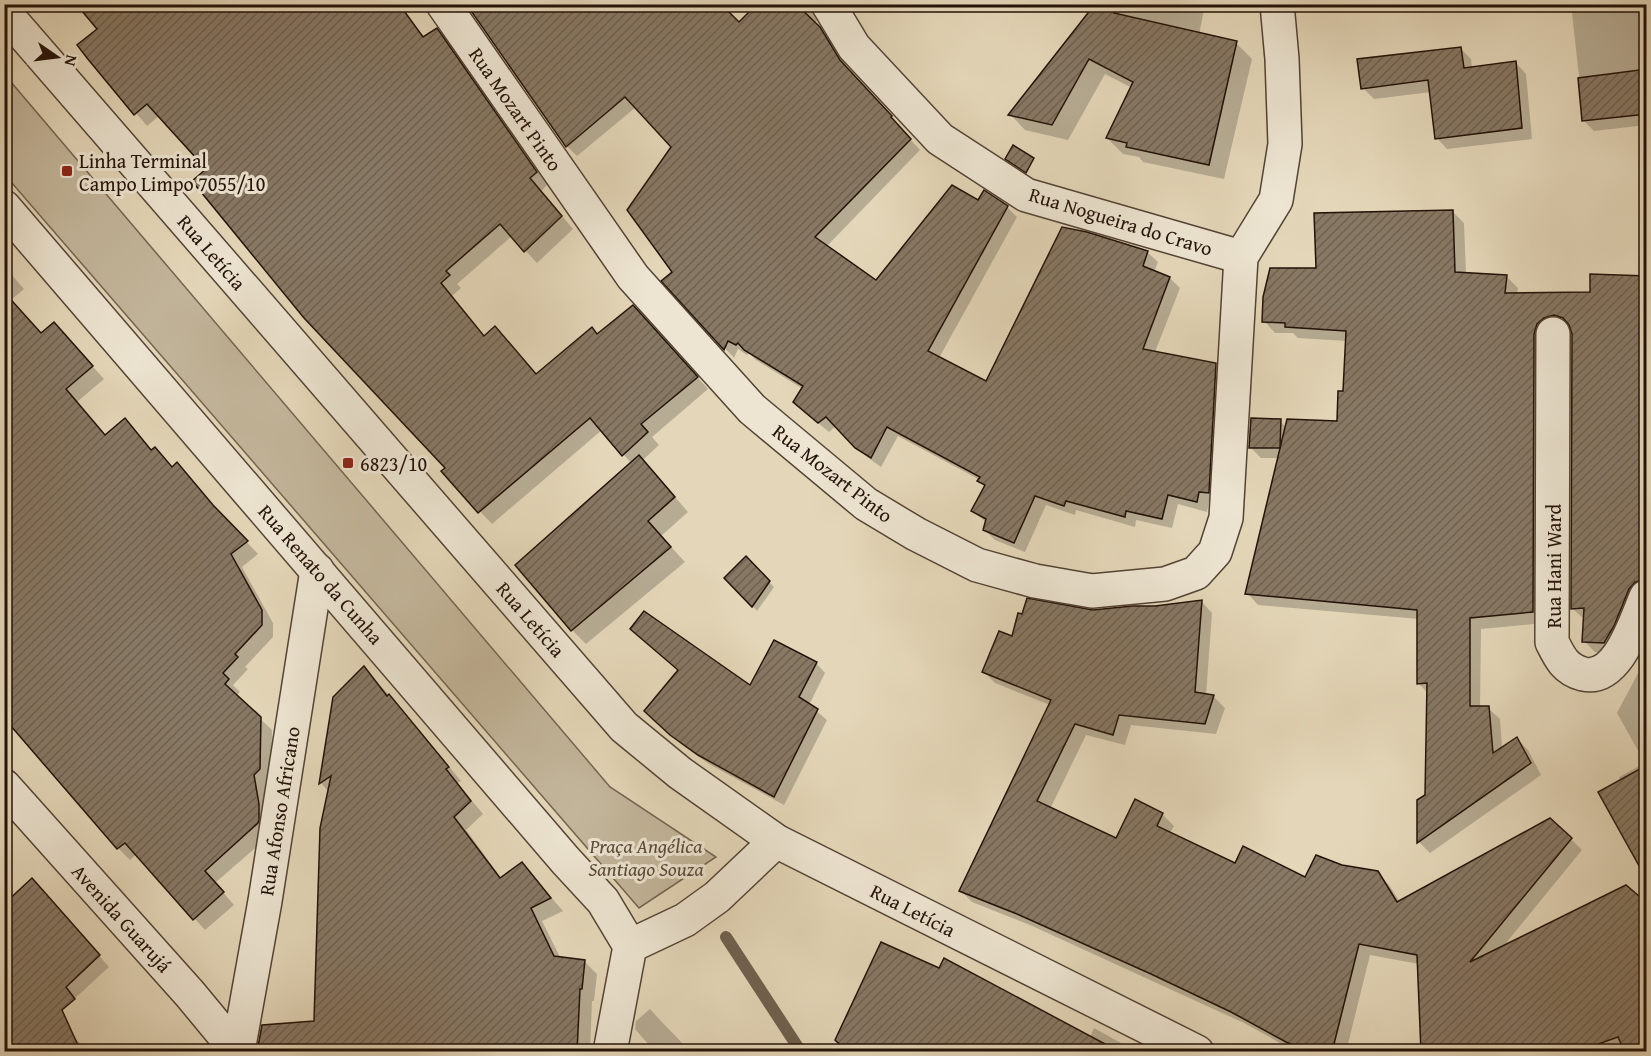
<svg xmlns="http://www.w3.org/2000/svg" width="1651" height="1056" font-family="'Gentium Book Plus',serif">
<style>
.green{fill:#c3b69b;stroke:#736452;stroke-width:1.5}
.shadow{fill:#0003}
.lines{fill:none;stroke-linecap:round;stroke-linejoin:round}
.stream{stroke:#6f604e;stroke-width:12}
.building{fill:url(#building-hatch);stroke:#231208;stroke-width:1.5}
.minor-casing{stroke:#534334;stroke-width:36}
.minor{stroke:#ede5d2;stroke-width:33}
.poi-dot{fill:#8f2418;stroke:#ede5d2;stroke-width:2}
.labels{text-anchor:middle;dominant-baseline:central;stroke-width:6;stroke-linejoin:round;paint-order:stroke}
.street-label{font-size:20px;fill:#231208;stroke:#ede5d2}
.poi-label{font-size:20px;fill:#231208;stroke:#ede5d2;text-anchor:start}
.park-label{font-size:20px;font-style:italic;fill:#5b4b3b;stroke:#ede5d2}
</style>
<defs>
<pattern id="building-hatch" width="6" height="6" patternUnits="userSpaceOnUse" patternTransform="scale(1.5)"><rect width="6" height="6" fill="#877864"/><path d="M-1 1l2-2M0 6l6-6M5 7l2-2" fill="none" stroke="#6e6150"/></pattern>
</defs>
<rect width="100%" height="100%" fill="#e4d7b9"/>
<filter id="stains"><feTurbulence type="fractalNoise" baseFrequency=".00333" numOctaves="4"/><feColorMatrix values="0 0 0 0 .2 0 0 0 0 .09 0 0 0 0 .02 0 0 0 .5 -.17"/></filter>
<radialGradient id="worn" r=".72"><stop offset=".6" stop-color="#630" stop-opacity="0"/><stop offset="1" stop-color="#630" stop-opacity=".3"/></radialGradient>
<polygon class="green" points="5,75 610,787 716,857 639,908 5,175"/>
<g class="shadow">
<polygon points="368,4 400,4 425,38 437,30 449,42 548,184 541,191 573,229 537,263 512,236 457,284 461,288 452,296 485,337 495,328 537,375 592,329 598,335 645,319 708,389 652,437 659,445 643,460 688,512 661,536 685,562 586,644 572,630 632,464 602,430 492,524 443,472 447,468 208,170 159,116 147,126 79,46"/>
<polygon points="759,4 819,4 820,18 814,23 830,39 850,72 901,127 900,128 920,150 826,247 876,283 978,202 1007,207 1017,217 939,358 986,383 1147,252 1158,262 1154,272 1170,278 1180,288 1155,352 1215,364 1226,374 1218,502 1209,501 1207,512 1178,504 1172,528 1136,520 1135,527 1076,510 1075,515 1046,505 1025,552 995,540 985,530 987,523 973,511 985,487 980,480 898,436 881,467 867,457 836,426 829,432 805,412 803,389 756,360 749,353 747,355 738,349 734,358 664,281 674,272 673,147 636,107 577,156 567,146 471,8 739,25"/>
<polygon points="1097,4 1205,4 1199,35 1236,43 1252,59 1224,179 1143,162 1139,157 1123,154 1107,138 1132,88 1105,74 1068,140 1025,130 1010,114"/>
<polygon points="1413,4 1453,4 1418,9"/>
<polygon points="1571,4 1646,4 1646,125 1594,131 1584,121"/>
<polygon points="1461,49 1471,59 1472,68 1516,63 1526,74 1532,139 1447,149 1437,138 1431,92 1374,99 1363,88"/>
<polygon points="1453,212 1464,223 1466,274 1507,277 1518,288 1517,295 1592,293 1646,277 1646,593 1615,654 1595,652 1584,641 1584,619 1572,608 1573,334 1571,328 1566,326 1544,623 1481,629 1480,708 1488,708 1500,719 1502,748 1517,739 1528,750 1541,775 1430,853 1419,842 1419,801 1426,796 1428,693 1418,683 1419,619 1258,605 1247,593 1279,458 1261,458 1250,447 1280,421 1286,427 1338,423 1345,393 1347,341 1298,338 1293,333 1275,333 1264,321 1317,270"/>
<polygon points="4,266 24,289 11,300 41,334 65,336 104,379 77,402 106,436 125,420 152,451 155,449 173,468 177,465 189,476 224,518 258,554 242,567 273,623 273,637 245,667 248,669 233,685 240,692 236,696 272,730 271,781 265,788 270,817 270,835 215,883 234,905 205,930 137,854 130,860 118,848 4,715"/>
<polygon points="746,559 774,587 757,611 726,578"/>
<polygon points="1201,601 1212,613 1206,695 1213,696 1225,708 1216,734 1131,725 1125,745 1086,735 1050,809 1117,840 1162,814 1174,826 1170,833 1236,865 1306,879 1341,866 1377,873 1389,885 1400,902 1571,839 1582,850 1502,948 1646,905 1646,1052 1627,1052 1625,1049 1619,1052 1416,1052 1416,1049 1422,1049 1419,964 1370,955 1346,1052 1296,1052 1244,1023 1030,925 972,902 961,891 1050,705 995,683 984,672 1013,638 1093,611 1155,608"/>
<polygon points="632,629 750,688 816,663 825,673 809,705 827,720 784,805 709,764 682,745 656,720 680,671"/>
<polygon points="1646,658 1646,877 1619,777 1645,763 1617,713"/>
<polygon points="364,668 402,709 461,781 457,783 483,814 466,830 502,879 522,864 563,911 542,921 561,959 584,961 597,974 594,1001 592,1001 590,1052 284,1052 315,1022 329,792 321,783 334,698"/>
<polygon points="42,890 109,967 73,1000 4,1004"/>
<polygon points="650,1009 659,1019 691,1052 655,1052 635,1029 636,1021"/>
<polygon points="1094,1028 1137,1052 849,1052 1090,1037"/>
<polygon points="72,1035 82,1045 86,1052 4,1052"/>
</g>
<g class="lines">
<polyline class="stream" points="726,937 801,1052"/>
</g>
<g class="building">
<polygon points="76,4 399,4 423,37 437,28 537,172 530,178 562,216 524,252 500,224 446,271 450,275 441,283 484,336 495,326 536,374 592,327 597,334 633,305 698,377 641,424 648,432 622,456 590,418 478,513 441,471 445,468 304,318 192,181 206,169 147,104 134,115 87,58 77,45 97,29"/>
<polygon points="474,4 721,4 739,22 757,4 796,4 820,27 840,60 892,116 891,117 911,139 815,237 876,280 952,185 978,200 984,190 1008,206 928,351 986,381 1062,227 1087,232 1148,251 1143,266 1170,277 1143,349 1216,363 1209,493 1199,492 1197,502 1168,495 1162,519 1126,511 1125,517 1066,501 1064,506 1035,496 1014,543 983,530 986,519 971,511 985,485 977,481 980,477 887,427 871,458 855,448 826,417 818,423 793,402 803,386 744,350 738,343 736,345 728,341 724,350 661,281 672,272 627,210 671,147 625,97 566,147 469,8"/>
<polygon points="1095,4 1119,4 1114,13 1237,41 1209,165 1126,147 1127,143 1106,138 1133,82 1089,59 1052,125 1008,115"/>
<polygon points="1461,47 1464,68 1516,61 1522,128 1435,139 1428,80 1361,89 1357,59"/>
<polygon points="1647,69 1647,114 1582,121 1578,78"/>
<polygon points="1013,145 1034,158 1026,173 1005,159"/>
<polygon points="1453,210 1455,272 1507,275 1505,293 1590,292 1590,274 1647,276 1647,579 1635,582 1629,589 1614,626 1604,643 1582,642 1584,608 1571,609 1572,334 1569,325 1563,318 1554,315 1544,318 1537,324 1534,334 1533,612 1470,618 1470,706 1489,706 1493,753 1517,737 1531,763 1417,843 1417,800 1425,795 1427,683 1417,684 1417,610 1245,594 1287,419 1337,421 1338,391 1343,391 1346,331 1285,327 1285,323 1262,322 1263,297 1270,268 1316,268 1314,213"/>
<polygon points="4,292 41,333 54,322 93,366 66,389 105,435 125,418 151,450 155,447 172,467 177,462 213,505 248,541 231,554 262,610 262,625 235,654 238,657 223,673 229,679 225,684 261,717 260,769 254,775 259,804 259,820 258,823 205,871 224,892 193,920 125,843 117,849 4,718"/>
<polygon points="1251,418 1281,419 1280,448 1249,448"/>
<polygon points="639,455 675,497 648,521 671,547 571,631 515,565"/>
<polygon points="746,556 770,581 752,607 724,578"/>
<polygon points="1027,598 1093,610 1132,606 1155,606 1202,600 1195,692 1214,695 1205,724 1119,715 1113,735 1075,724 1037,801 1116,838 1135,799 1163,813 1157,826 1235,863 1243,846 1305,877 1316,855 1342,865 1378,871 1397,902 1550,818 1572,838 1470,962 1626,885 1647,903 1647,1040 1624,1051 1618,1037 1576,1052 1421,1052 1417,955 1359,944 1332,1052 1308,1052 1286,1042 1231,1012 1151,974 1017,914 959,891 1051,700 982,672 999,631 1012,636 1018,613 1022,614"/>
<polygon points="644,611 750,685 774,640 817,662 799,697 818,709 774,797 698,755 670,735 644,711 678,670 630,629"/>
<polygon points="364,666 387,696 389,694 449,767 446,769 471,801 454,817 500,878 522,862 551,898 531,908 554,956 585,960 582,989 580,989 577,1052 465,1046 465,1052 257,1052 262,1025 314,1021 320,828 331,776 319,784 333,697"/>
<polygon points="1647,765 1647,880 1598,792"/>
<polygon points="32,878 100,955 66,987 75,999 62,1010 81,1052 4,1052 4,904"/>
<polygon points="881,942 939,968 944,958 1120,1052 848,1052 835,1040"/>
</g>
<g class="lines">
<defs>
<g id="minor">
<polyline points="443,4 633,277 752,409 866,504 916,534 977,565 1035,581 1092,591 1165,584 1196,573 1215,552 1226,518 1241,257 1276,200 1285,144 1282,59 1277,4"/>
<polyline points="828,4 854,47 940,139 1026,195 1241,257"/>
<polyline points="4,12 624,727 680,773 776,841 1197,1052"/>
<polyline points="4,207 566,861 603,901 630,946 610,1052"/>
<path d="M1553,334L1552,642C1560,658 1565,669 1583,674C1618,682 1635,622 1646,597"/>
<polyline points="4,786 190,994 238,1052"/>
<polyline points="630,946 685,920 717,897 776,841"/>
<polyline points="238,1051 265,901 317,570"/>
</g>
</defs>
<use href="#minor" class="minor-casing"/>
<use href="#minor" class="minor"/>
</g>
<g class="poi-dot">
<rect x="61" y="165" width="12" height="12" rx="3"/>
<rect x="342" y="457" width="12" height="12" rx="3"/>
</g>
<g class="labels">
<g class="street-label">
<text transform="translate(516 109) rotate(55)">Rua Mozart Pinto</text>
<text transform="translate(1121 221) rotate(17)">Rua Nogueira do Cravo</text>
<text transform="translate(212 252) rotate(49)">Rua Letícia</text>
<text transform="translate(833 473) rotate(38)">Rua Mozart Pinto</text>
<text transform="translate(1553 566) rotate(-90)">Rua Hani Ward</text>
<text transform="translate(321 574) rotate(49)">Rua Renato da Cunha</text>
<text transform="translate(531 619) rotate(49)">Rua Letícia</text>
<text transform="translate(279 811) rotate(-81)">Rua Afonso Africano</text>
<text transform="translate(913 910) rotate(27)">Rua Letícia</text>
<text transform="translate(122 918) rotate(48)">Avenida Guarujá</text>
</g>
<g class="poi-label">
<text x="79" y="160">Linha Terminal<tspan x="79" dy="23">Campo Limpo 7055/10</tspan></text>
<text x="360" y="463">6823/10</text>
</g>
<g class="park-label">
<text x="646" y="845">Praça Angélica<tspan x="646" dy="23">Santiago Souza</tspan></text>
</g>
</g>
<rect width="1651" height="1056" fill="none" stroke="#e4d7b9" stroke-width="24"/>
<rect x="6" y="6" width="1639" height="1044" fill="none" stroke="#231208" stroke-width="3"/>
<rect x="12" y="12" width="1627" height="1032" fill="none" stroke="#231208" stroke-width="1.5"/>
<g transform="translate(57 57) rotate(104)" stroke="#ede5d2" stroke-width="4.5" paint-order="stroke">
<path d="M0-4.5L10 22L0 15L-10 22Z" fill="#231208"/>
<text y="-9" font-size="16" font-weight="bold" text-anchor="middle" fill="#231208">N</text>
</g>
<rect width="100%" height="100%" filter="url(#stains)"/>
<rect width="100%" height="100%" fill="url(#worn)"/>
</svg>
